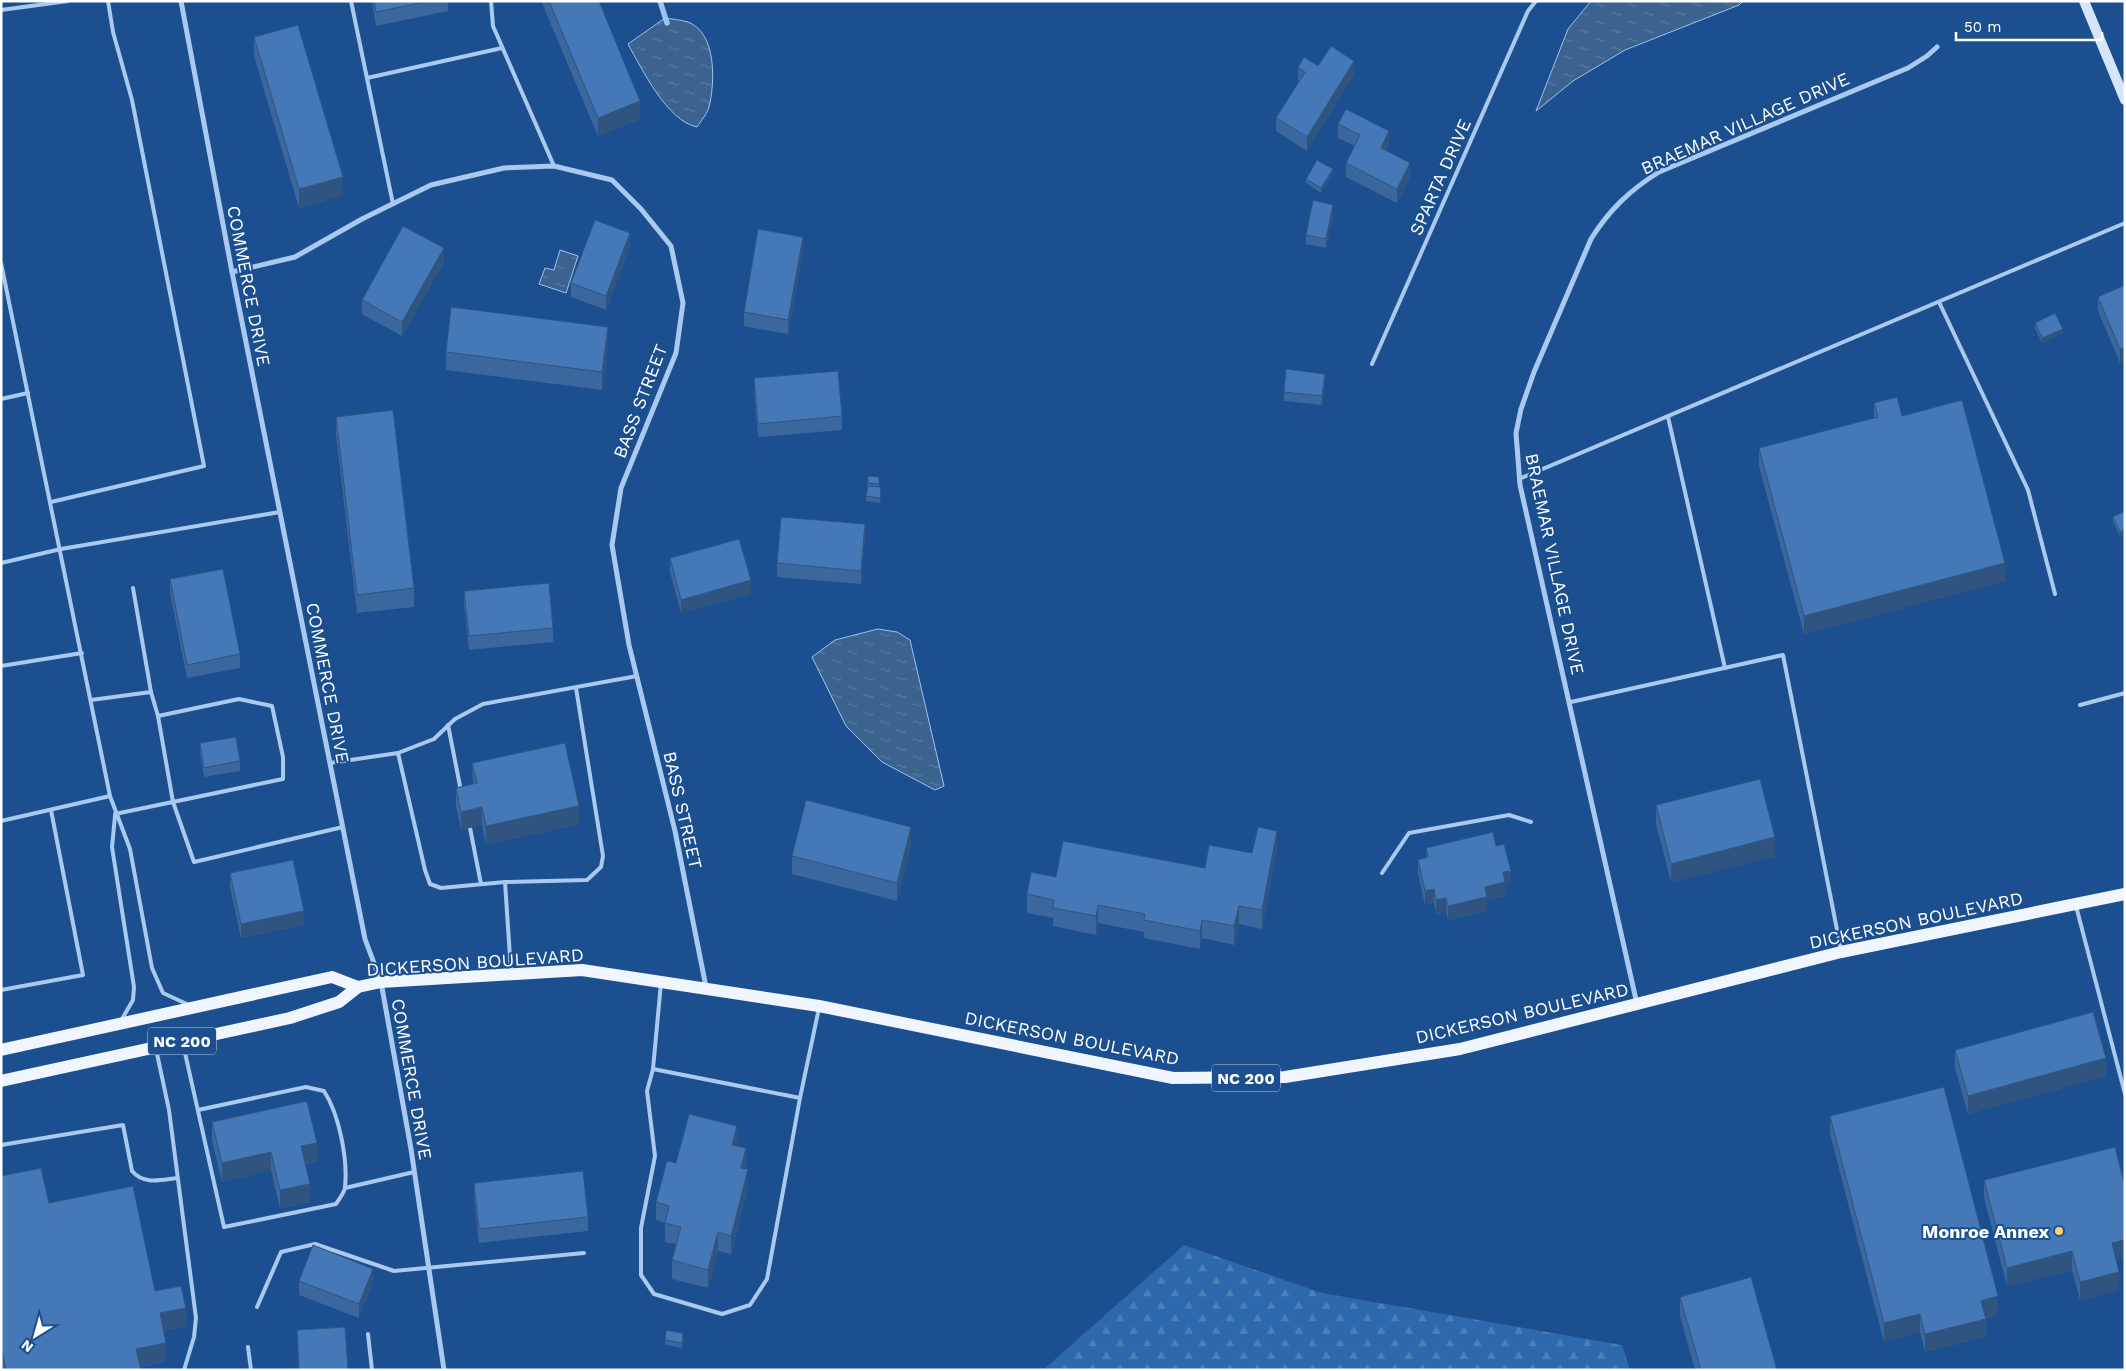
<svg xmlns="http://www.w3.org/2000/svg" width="2126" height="1371" font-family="'Work Sans',sans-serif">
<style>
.forest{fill:url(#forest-firs)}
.water{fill:url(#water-ripples);stroke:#9cc4f0}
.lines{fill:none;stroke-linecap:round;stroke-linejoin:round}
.stream{stroke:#9cc4f0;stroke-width:5.5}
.service{stroke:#a9c9ee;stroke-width:4}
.minor{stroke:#a9c9ee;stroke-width:5}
.secondary{stroke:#d6e6fa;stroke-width:10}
.primary{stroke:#f0f6ff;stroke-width:12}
.wall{fill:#3a679d}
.shaded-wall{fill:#305480}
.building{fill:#4478b7;stroke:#305480}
.poi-dot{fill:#ffd166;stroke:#1b4f8f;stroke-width:2}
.labels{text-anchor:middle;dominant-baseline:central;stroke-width:4;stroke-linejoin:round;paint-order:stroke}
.shield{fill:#1b4f8f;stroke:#bbcadd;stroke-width:1}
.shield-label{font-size:16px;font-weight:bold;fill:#fff}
.street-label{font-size:18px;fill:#fff;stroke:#1b4f8f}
.poi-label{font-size:18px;font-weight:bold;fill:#fff;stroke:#1b4f8f;text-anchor:end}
</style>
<defs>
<pattern id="forest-firs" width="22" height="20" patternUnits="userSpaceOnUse" patternTransform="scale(1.25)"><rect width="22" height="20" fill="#2e69ad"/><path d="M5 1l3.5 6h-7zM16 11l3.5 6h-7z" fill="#4d80b9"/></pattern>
<pattern id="water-ripples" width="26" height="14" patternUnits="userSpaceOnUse" patternTransform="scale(1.25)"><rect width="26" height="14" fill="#3c6290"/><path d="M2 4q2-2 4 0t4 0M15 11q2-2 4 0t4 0" fill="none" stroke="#597aa1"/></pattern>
</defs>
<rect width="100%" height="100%" fill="#1b4f8f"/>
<polygon class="forest" points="1184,1245 1322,1293 1622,1345 1630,1370 1043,1370"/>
<g class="water">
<polygon points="1591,1 1743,1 1739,5 1625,50 1573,81 1536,111 1568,29"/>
<path d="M665,18C672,19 681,20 688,22C717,33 715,83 709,107C707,114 701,121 697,127C667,121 642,69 628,44Z"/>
<polygon points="560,250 578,256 566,293 539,284 545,268 554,270"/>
<polygon points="878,629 897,632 910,640 944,786 935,790 882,762 846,726 812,657 835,640"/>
</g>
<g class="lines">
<polyline class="stream" points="660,1 667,23"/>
<g class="service">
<polyline points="351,1 393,204"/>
<polyline points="491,1 493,26 554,166"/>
<polyline points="1,10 68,1"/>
<polyline points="367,78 502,48"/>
<polyline points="1,263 110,796 130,849 152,968 163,993 189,1005"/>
<polyline points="1939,302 2028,490 2055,594"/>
<polyline points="1372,364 1528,11 1536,1"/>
<polyline points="1,399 28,393"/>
<polyline points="1668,417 1725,668"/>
<polyline points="1519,479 2125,223"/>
<polyline points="51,502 204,466 132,100 113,32 108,1"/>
<polyline points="1,563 61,549 280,512"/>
<polyline points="133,588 151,692"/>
<polyline points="1,666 82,653"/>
<polyline points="91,700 151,692 158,716 239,699 272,706 283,757 283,779 115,814"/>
<polyline points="1571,702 1783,655 1841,950"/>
<polyline points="2080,705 2125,693"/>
<polyline points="158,716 173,802 194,862 343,827"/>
<polyline points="448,725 461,791"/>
<polyline points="398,753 434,739 455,719 483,704 637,676"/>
<polyline points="330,763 398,753 425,870 430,884 441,888 505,882 511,972"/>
<polyline points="115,816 112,847 134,987 133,1000 122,1019"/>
<polyline points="1,821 110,796"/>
<polyline points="470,828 481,884"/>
<polyline points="1382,873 1409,833 1509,815 1531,822"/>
<polyline points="505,882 587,880 601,867 603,856 576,688"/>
<polyline points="2076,906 2125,1094"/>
<polyline points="661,983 653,1069 800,1098 819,1008"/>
<polyline points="1,990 83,975 51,810"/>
<path d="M183,1044L224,1227L336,1204C339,1199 345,1192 345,1187C348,1159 339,1114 324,1091L306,1087L198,1110"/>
<polyline points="156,1049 169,1110 196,1318 194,1337 184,1370"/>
<polyline points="653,1069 647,1091 655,1156 641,1228 641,1275 654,1294 722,1314 750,1305 767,1279 800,1098"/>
<path d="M1,1145L123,1125L132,1171C144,1185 160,1180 177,1178"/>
<polyline points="345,1188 414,1172"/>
<polyline points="257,1307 281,1252 315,1244 394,1271 584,1253"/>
<polyline points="368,1334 372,1370"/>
<polyline points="248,1347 251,1370"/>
</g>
<g class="minor">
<polyline points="181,1 232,272 365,939 381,982 411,1149 444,1370"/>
<polyline points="232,272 295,257 362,219 431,185 504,168 554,166 612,180 641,209 671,246 683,303 676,353 621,488 612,545 629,645 675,831 706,987"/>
<path d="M1637,1004L1520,485L1516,433L1521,409L1534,372L1591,239C1609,210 1630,190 1659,172L1908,68L1927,56L1937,47"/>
</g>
<polyline class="secondary" points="2084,1 2125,100"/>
<g class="primary">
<polyline points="1,1050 332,977 358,987"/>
<polyline points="1,1081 290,1018 339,1002 358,987 381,982 582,970 819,1006 1173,1078 1285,1077 1460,1049 1841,952 2125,894"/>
</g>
</g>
<g class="wall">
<polygon points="372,1 448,1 448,11 376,26"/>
<polygon points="541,1 599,1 640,119 598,136"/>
<polygon points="254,37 343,195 299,208 254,56"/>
<polygon points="1298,67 1354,74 1307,151 1276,131 1276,118 1299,82 1298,81"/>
<polygon points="1338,124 1389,145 1386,151 1410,177 1397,203 1346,177 1346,163 1355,146 1338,138"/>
<polygon points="1333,174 1321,193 1306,183 1306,179"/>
<polygon points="1333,214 1326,248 1306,244 1306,235"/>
<polygon points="630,247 606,310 571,297 571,283"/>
<polygon points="803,251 788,334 744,326 744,312"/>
<polygon points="444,262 402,336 362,314 362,300"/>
<polygon points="2125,285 2125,361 2120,363 2098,311 2098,297"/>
<polygon points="2035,323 2063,333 2042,343 2035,328"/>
<polygon points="608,345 602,390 446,370 446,352"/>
<polygon points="754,378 842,416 842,430 758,437 754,392"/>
<polygon points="1325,383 1322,405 1284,401 1284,392"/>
<polygon points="1874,403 2005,581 1804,634 1759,466 1759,448 1874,418"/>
<polygon points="336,417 414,588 414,607 357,613 336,435"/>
<polygon points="868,476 879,477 879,487 881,492 880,503 866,501"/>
<polygon points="2125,511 2125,534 2120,536 2113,522 2113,517"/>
<polygon points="865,538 861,584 777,577 777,563"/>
<polygon points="670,558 751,594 681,613 670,572"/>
<polygon points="170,579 240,654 240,668 187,678 170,593"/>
<polygon points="464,591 553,628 553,642 469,650 464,605"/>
<polygon points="200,743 240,761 240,771 204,777 200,752"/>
<polygon points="472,763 579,824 486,845 482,825 461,830 456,806 456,788 473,784"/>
<polygon points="1656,805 1775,856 1671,882 1656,824"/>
<polygon points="911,845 897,901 792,874 792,856"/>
<polygon points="1426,848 1511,884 1505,886 1505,896 1487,900 1487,911 1448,920 1446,912 1436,914 1434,903 1425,905 1418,873 1418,860 1426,858"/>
<polygon points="1277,849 1262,929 1239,924 1234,945 1202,938 1200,949 1144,938 1144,932 1098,923 1096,935 1053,926 1053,918 1027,913 1027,894 1205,868 1252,853"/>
<polygon points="230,873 304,925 241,938 230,887"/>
<polygon points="1955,1050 2106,1076 1968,1114 1955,1068"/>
<polygon points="1830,1116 1998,1315 1986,1318 1986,1337 1925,1352 1920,1332 1884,1342 1830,1134"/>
<polygon points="212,1122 317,1161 305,1164 310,1202 280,1209 271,1170 222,1182 212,1141"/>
<polygon points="737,1144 736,1146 746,1167 746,1169 748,1187 731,1254 718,1251 708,1288 672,1279 672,1260 676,1244 665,1242 665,1223 656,1220 656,1202 676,1163"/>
<polygon points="1,1176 49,1203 155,1291 186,1326 164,1331 166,1361 140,1367 141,1370 1,1370"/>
<polygon points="1984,1180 2125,1258 2116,1260 2119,1290 2080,1300 2072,1270 2007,1286 1984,1198"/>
<polygon points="474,1183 588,1217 588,1231 479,1243 474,1197"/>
<polygon points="299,1281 373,1282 359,1318 299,1295"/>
<polygon points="1680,1297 1777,1370 1695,1370 1680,1316"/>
<polygon points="297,1330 348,1370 298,1370"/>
<polygon points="683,1338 682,1348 665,1345 665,1340"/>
</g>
<g class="shaded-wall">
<polygon points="1354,61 1354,74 1307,151 1307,137"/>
<polygon points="640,101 640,119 598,136 598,118"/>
<polygon points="1389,131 1389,145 1381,162 1381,148"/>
<polygon points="1410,163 1410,177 1397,203 1397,189"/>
<polygon points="1333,169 1333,174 1321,193 1321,188"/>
<polygon points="343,177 343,195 299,208 299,189"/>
<polygon points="1333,205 1333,214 1326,248 1326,239"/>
<polygon points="630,233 630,247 606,310 606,296"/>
<polygon points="803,237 803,251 788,334 788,320"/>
<polygon points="444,248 444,262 402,336 402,322"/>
<polygon points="608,327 608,345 602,390 602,372"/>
<polygon points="2063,329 2063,333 2042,343 2042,338"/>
<polygon points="2125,347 2125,361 2120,363 2120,349"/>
<polygon points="1325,374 1325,383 1322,405 1322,396"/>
<polygon points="865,524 865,538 861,584 861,571"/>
<polygon points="2125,529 2125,534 2120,536 2120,532"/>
<polygon points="2005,563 2005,581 1804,634 1804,616"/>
<polygon points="751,580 751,594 681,613 681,600"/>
<polygon points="579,806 579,824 486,845 486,826"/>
<polygon points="482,807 482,825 461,830 461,812"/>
<polygon points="911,827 911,845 897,901 897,883"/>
<polygon points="1277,831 1277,849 1262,929 1262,910"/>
<polygon points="1775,837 1775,856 1671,882 1671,864"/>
<polygon points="1511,871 1511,884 1505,886 1505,896 1487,900 1487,911 1448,920 1448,906 1485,887 1503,872"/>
<polygon points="1434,889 1434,903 1425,905 1425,891"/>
<polygon points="1446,898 1446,912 1436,914 1436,900"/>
<polygon points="1098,905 1098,923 1096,935 1096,916"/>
<polygon points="1239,906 1239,924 1234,945 1234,926"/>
<polygon points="304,911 304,925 241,938 241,924"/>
<polygon points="1202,920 1202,938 1200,949 1200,931"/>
<polygon points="2106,1058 2106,1076 1968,1114 1968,1096"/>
<polygon points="737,1126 737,1144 732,1163 732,1145"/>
<polygon points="317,1143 317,1161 301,1165 301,1146"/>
<polygon points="746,1148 746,1167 741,1186 741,1168"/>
<polygon points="271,1152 271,1170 222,1182 222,1163"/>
<polygon points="748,1169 748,1187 731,1254 731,1236"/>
<polygon points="310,1184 310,1202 280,1209 280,1190"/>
<polygon points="718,1232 718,1251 708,1288 708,1270"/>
<polygon points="2125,1240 2125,1258 2112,1261 2112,1243"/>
<polygon points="2072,1251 2072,1270 2007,1286 2007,1268"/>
<polygon points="373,1269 373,1282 359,1318 359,1304"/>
<polygon points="2119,1272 2119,1290 2080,1300 2080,1282"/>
<polygon points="1998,1296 1998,1315 1981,1319 1981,1301"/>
<polygon points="186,1308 186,1326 160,1332 160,1313"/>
<polygon points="1920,1314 1920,1332 1884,1342 1884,1323"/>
<polygon points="1986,1319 1986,1337 1925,1352 1925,1334"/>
<polygon points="166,1343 166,1361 136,1367 136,1349"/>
<rect x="1" y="1352" width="1" height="18"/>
</g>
<g class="building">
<polygon points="374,1 429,1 376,12"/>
<polygon points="549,1 599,1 640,101 598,118"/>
<polygon points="298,25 343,177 299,189 254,37"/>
<polygon points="1331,46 1354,61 1307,137 1276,118 1305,72 1298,67 1304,57 1318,66"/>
<polygon points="1346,109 1389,131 1381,148 1410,163 1397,189 1346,163 1360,135 1338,124"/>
<polygon points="1317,160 1333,169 1321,188 1306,179"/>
<polygon points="1313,200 1333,205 1326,239 1306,235"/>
<polygon points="595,220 630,233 606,296 571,283"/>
<polygon points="403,226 444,248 402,322 362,300"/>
<polygon points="758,229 803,237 788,320 744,312"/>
<polygon points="2125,285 2125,347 2120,349 2098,297"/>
<polygon points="451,307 608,327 602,372 446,352"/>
<polygon points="2055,313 2063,329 2042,338 2035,323"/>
<polygon points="1286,369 1325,374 1322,396 1284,392"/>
<polygon points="838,371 842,416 758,424 754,378"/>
<polygon points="1897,397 1902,416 1962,400 2005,563 1804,616 1759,448 1878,417 1874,403"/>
<polygon points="393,410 414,588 357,595 336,417"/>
<polygon points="868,476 879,477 879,484 868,483"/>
<polygon points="868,486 881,487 880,498 866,496"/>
<polygon points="2125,511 2125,529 2120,532 2113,517"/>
<polygon points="781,517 865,524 861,571 777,563"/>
<polygon points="739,539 751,580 681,600 670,558"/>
<polygon points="223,569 240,654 187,665 170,579"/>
<polygon points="549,583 553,628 469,636 464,591"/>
<polygon points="236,737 240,761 204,768 200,743"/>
<polygon points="565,743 579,806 486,826 482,807 461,812 456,788 477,783 472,763"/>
<polygon points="1760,779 1775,837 1671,864 1656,805"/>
<polygon points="806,800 911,827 897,883 792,856"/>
<polygon points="1258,827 1277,831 1262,910 1239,906 1234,926 1202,920 1200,931 1144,920 1145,914 1098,905 1096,916 1053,908 1054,900 1027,894 1031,872 1056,877 1063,841 1205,868 1209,845 1252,853"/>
<polygon points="1493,832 1496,846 1504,844 1511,871 1503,872 1505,882 1485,887 1487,897 1448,906 1446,898 1436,900 1434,889 1425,891 1418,860 1428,857 1426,848"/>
<polygon points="293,860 304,911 241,924 230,873"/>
<polygon points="2093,1012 2106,1058 1968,1096 1955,1050"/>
<polygon points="1944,1087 1998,1296 1981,1301 1986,1319 1925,1334 1920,1314 1884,1323 1830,1116"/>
<polygon points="307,1101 317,1143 301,1146 310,1184 280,1190 271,1152 222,1163 212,1122"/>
<polygon points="689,1114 737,1126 732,1145 746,1148 741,1168 748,1169 731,1236 718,1232 708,1270 672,1260 681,1227 665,1223 669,1206 656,1202 667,1161 676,1163"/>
<polygon points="2115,1147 2125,1186 2125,1240 2112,1243 2119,1272 2080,1282 2072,1251 2007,1268 1984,1180"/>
<polygon points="41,1168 49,1203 133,1186 155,1291 181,1286 186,1308 160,1313 166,1343 136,1349 141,1370 6,1370 2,1352 1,1352 1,1176"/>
<polygon points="583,1171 588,1217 479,1229 474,1183"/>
<polygon points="313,1245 373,1269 359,1304 299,1281"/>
<polygon points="1751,1277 1777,1370 1701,1370 1680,1297"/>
<polygon points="345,1327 348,1370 299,1370 297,1330"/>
<polygon points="666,1330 683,1333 682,1343 665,1340"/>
</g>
<circle class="poi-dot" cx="2059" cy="1231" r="5"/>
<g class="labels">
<g class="shield">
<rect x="148" y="1027.5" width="68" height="27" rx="4"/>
<rect x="1212" y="1064.5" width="68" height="27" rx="4"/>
</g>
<g class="shield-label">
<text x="182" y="1041">NC 200</text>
<text x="1246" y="1078">NC 200</text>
</g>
<g class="street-label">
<text transform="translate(1745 123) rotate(-24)">BRAEMAR VILLAGE DRIVE</text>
<text transform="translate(1440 177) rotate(-66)">SPARTA DRIVE</text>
<text transform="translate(249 286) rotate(79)">COMMERCE DRIVE</text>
<text transform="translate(640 401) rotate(-69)">BASS STREET</text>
<text transform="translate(1555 564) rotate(78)">BRAEMAR VILLAGE DRIVE</text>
<text transform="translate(328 683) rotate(79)">COMMERCE DRIVE</text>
<text transform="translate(683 810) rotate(77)">BASS STREET</text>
<text transform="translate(1916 920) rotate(-12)">DICKERSON BOULEVARD</text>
<text transform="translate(475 962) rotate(-4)">DICKERSON BOULEVARD</text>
<text transform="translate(1522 1013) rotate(-13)">DICKERSON BOULEVARD</text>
<text transform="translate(1072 1038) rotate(11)">DICKERSON BOULEVARD</text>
<text transform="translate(412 1079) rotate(80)">COMMERCE DRIVE</text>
</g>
<g class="poi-label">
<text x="2049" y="1231">Monroe Annex</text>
</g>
</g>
<rect width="2126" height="1371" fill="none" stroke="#ffffff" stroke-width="5"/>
<g transform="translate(35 1336) rotate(217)" stroke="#1b4f8f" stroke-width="4" paint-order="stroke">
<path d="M0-4L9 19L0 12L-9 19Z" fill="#ffffff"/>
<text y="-8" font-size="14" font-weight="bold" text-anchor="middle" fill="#ffffff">N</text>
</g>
<path d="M1956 32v8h146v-8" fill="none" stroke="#ffffff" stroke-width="2.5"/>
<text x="1964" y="32" font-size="15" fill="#ffffff" stroke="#1b4f8f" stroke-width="4" paint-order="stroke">50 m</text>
</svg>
